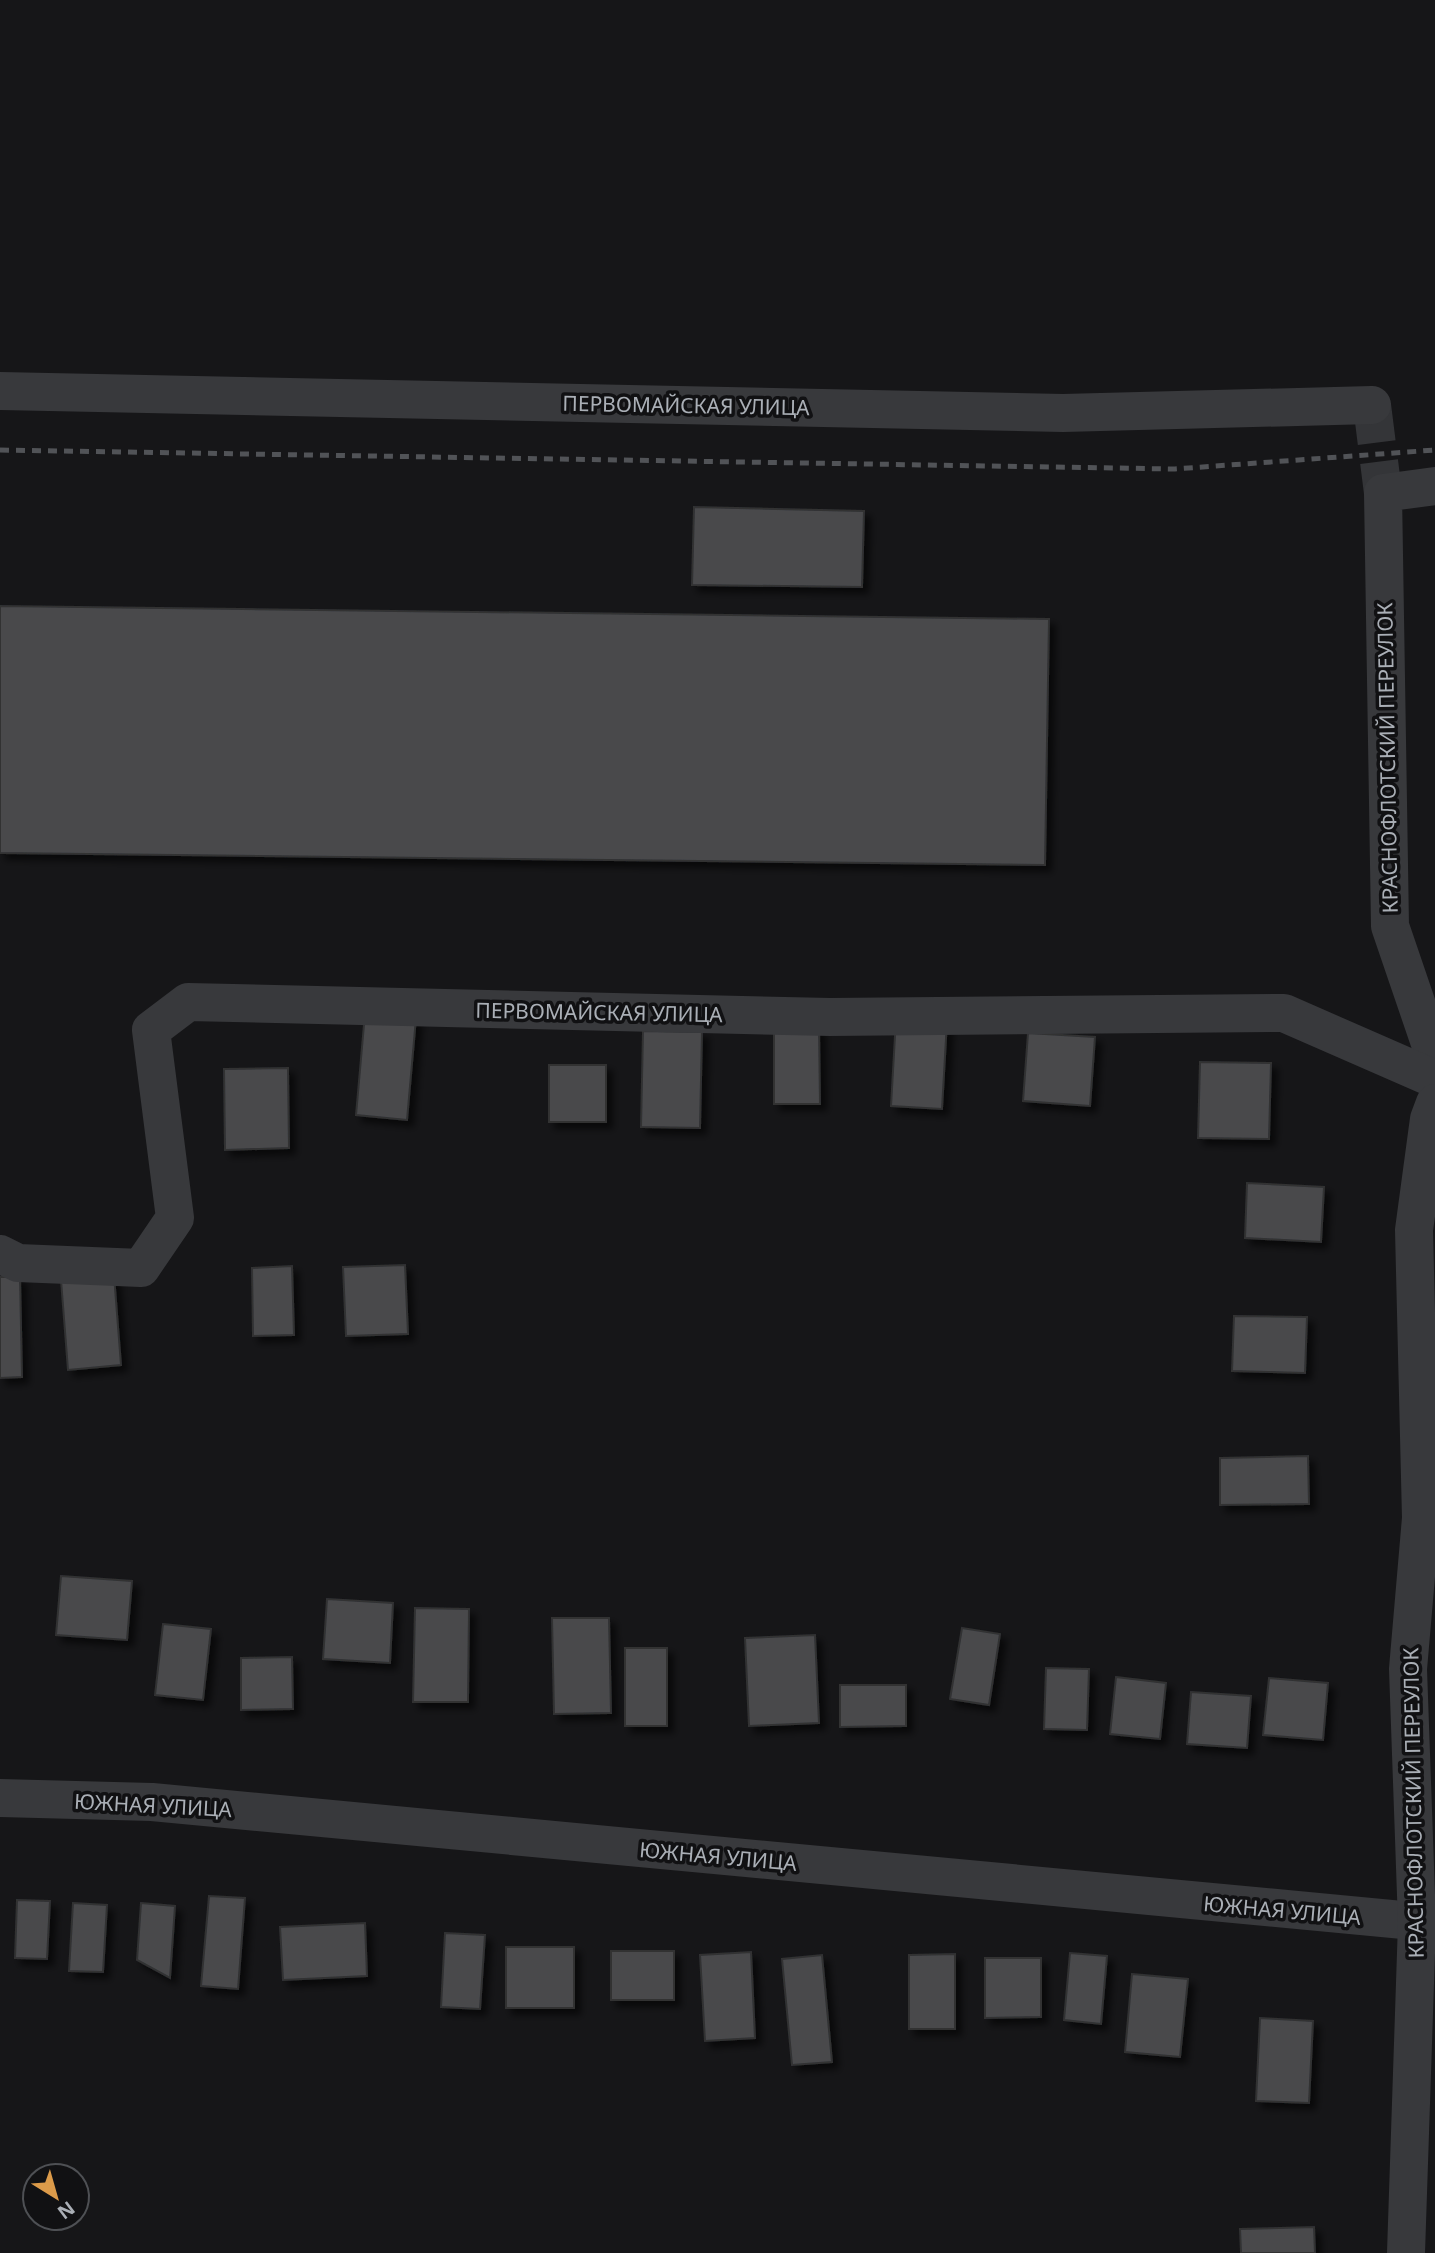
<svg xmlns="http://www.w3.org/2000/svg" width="1435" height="2253" font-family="'Noto Sans',sans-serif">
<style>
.building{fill:#48494c;stroke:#303133;stroke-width:2;filter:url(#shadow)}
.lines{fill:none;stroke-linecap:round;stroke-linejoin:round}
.minor-tunnel{stroke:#343538;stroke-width:38;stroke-dasharray:38 19;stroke-linecap:butt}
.minor{stroke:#38393c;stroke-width:38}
.rail{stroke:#515357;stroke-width:5;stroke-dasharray:9 7;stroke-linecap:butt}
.labels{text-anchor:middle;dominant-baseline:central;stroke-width:7;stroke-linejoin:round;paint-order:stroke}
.street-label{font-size:21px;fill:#aaafb6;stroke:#111113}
</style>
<defs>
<filter id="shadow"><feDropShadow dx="6" dy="6" stdDeviation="3.5" flood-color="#0009"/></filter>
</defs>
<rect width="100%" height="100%" fill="#161618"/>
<g class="building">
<polygon points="694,507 864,511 862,587 692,585"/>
<polygon points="0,606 1049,619 1045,865 0,853"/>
<polygon points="365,1013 416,1018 407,1120 356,1115"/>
<polygon points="896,1018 947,1021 942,1109 891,1106"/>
<polygon points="819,1026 820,1104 774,1104 774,1027"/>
<polygon points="643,1031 702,1032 700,1128 641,1127"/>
<polygon points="1028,1033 1095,1037 1090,1106 1023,1101"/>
<polygon points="1200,1062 1271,1063 1269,1139 1198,1138"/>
<rect x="549" y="1065" width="57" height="57"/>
<polygon points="288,1068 289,1148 225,1150 224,1069"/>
<polygon points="1247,1183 1324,1187 1321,1242 1245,1238"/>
<polygon points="405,1265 408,1334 346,1336 343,1267"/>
<polygon points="292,1266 294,1335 253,1336 252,1268"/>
<polygon points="114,1275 121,1365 68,1370 61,1280"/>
<polygon points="0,1277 20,1277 22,1377 0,1378"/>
<polygon points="1234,1316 1307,1317 1305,1373 1232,1371"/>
<polygon points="1308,1456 1309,1504 1220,1505 1220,1458"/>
<polygon points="61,1576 132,1581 127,1640 56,1635"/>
<polygon points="327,1599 393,1603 390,1663 323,1659"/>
<polygon points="415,1608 469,1609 468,1702 413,1702"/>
<polygon points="552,1618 609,1618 611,1713 554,1714"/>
<polygon points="163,1624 211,1629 203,1700 155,1695"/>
<polygon points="962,1628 1000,1634 989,1705 950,1699"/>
<polygon points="815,1635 819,1723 749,1726 745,1638"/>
<rect x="625" y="1648" width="42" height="78"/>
<polygon points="292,1657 293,1709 241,1710 241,1658"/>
<polygon points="1046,1668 1089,1669 1087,1730 1044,1729"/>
<polygon points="1116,1677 1166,1683 1160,1739 1110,1734"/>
<polygon points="1269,1678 1328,1683 1323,1740 1263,1735"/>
<polygon points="840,1685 906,1685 906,1726 840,1727"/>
<polygon points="1191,1692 1251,1696 1247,1748 1187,1744"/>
<polygon points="209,1896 245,1898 238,1989 201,1986"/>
<polygon points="17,1900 50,1901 47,1959 15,1958"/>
<polygon points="73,1903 107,1905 103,1972 69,1971"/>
<polygon points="141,1903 175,1906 170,1978 137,1960"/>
<polygon points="365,1923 367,1976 283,1980 280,1927"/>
<polygon points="445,1933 485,1935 480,2009 441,2007"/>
<rect x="506" y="1947" width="68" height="61"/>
<rect x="611" y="1951" width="63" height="49"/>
<polygon points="751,1952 755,2038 705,2041 700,1955"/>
<polygon points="1070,1953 1107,1956 1101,2024 1064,2020"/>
<polygon points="955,1954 955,2029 909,2029 909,1955"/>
<polygon points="822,1955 832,2062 792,2065 782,1959"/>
<polygon points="985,1958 1041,1958 1041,2017 985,2018"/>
<polygon points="1132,1974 1188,1979 1180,2057 1125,2052"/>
<polygon points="1260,2018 1313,2021 1309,2103 1256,2101"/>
<polygon points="1314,2227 1315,2253 1241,2253 1240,2229"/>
</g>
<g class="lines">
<polyline class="minor-tunnel" points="1372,405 1383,493"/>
<g class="minor">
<polyline points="0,391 1063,413 1372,405"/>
<polyline points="1435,486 1383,493 1390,926 1435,1058"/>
<polyline points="0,1254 18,1263 141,1268 175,1218 151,1030 188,1002 830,1017 1284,1013 1435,1079"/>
<polyline points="0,1798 152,1802 1435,1923"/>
<polyline points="1406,2253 1417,1923 1408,1669 1421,1518 1414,1230 1429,1119 1435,1103"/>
</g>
<polyline class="rail" points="0,450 1175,469 1435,450"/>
</g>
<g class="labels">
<g class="street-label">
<text transform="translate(686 405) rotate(1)">ПЕРВОМАЙСКАЯ УЛИЦА</text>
<text transform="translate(1387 758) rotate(-91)">КРАСНОФЛОТСКИЙ ПЕРЕУЛОК</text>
<text transform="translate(599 1012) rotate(1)">ПЕРВОМАЙСКАЯ УЛИЦА</text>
<text transform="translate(1413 1803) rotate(-91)">КРАСНОФЛОТСКИЙ ПЕРЕУЛОК</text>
<text transform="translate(153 1805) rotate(3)">ЮЖНАЯ УЛИЦА</text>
<text transform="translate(718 1856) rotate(5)">ЮЖНАЯ УЛИЦА</text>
<text transform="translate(1282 1910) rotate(5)">ЮЖНАЯ УЛИЦА</text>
</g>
</g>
<g transform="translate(56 2197) rotate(143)"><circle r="33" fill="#111113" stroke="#4e5054" stroke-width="2"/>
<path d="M0-5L12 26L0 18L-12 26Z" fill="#dc9b4a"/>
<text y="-10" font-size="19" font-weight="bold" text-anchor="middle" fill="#aaafb6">N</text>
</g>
</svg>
